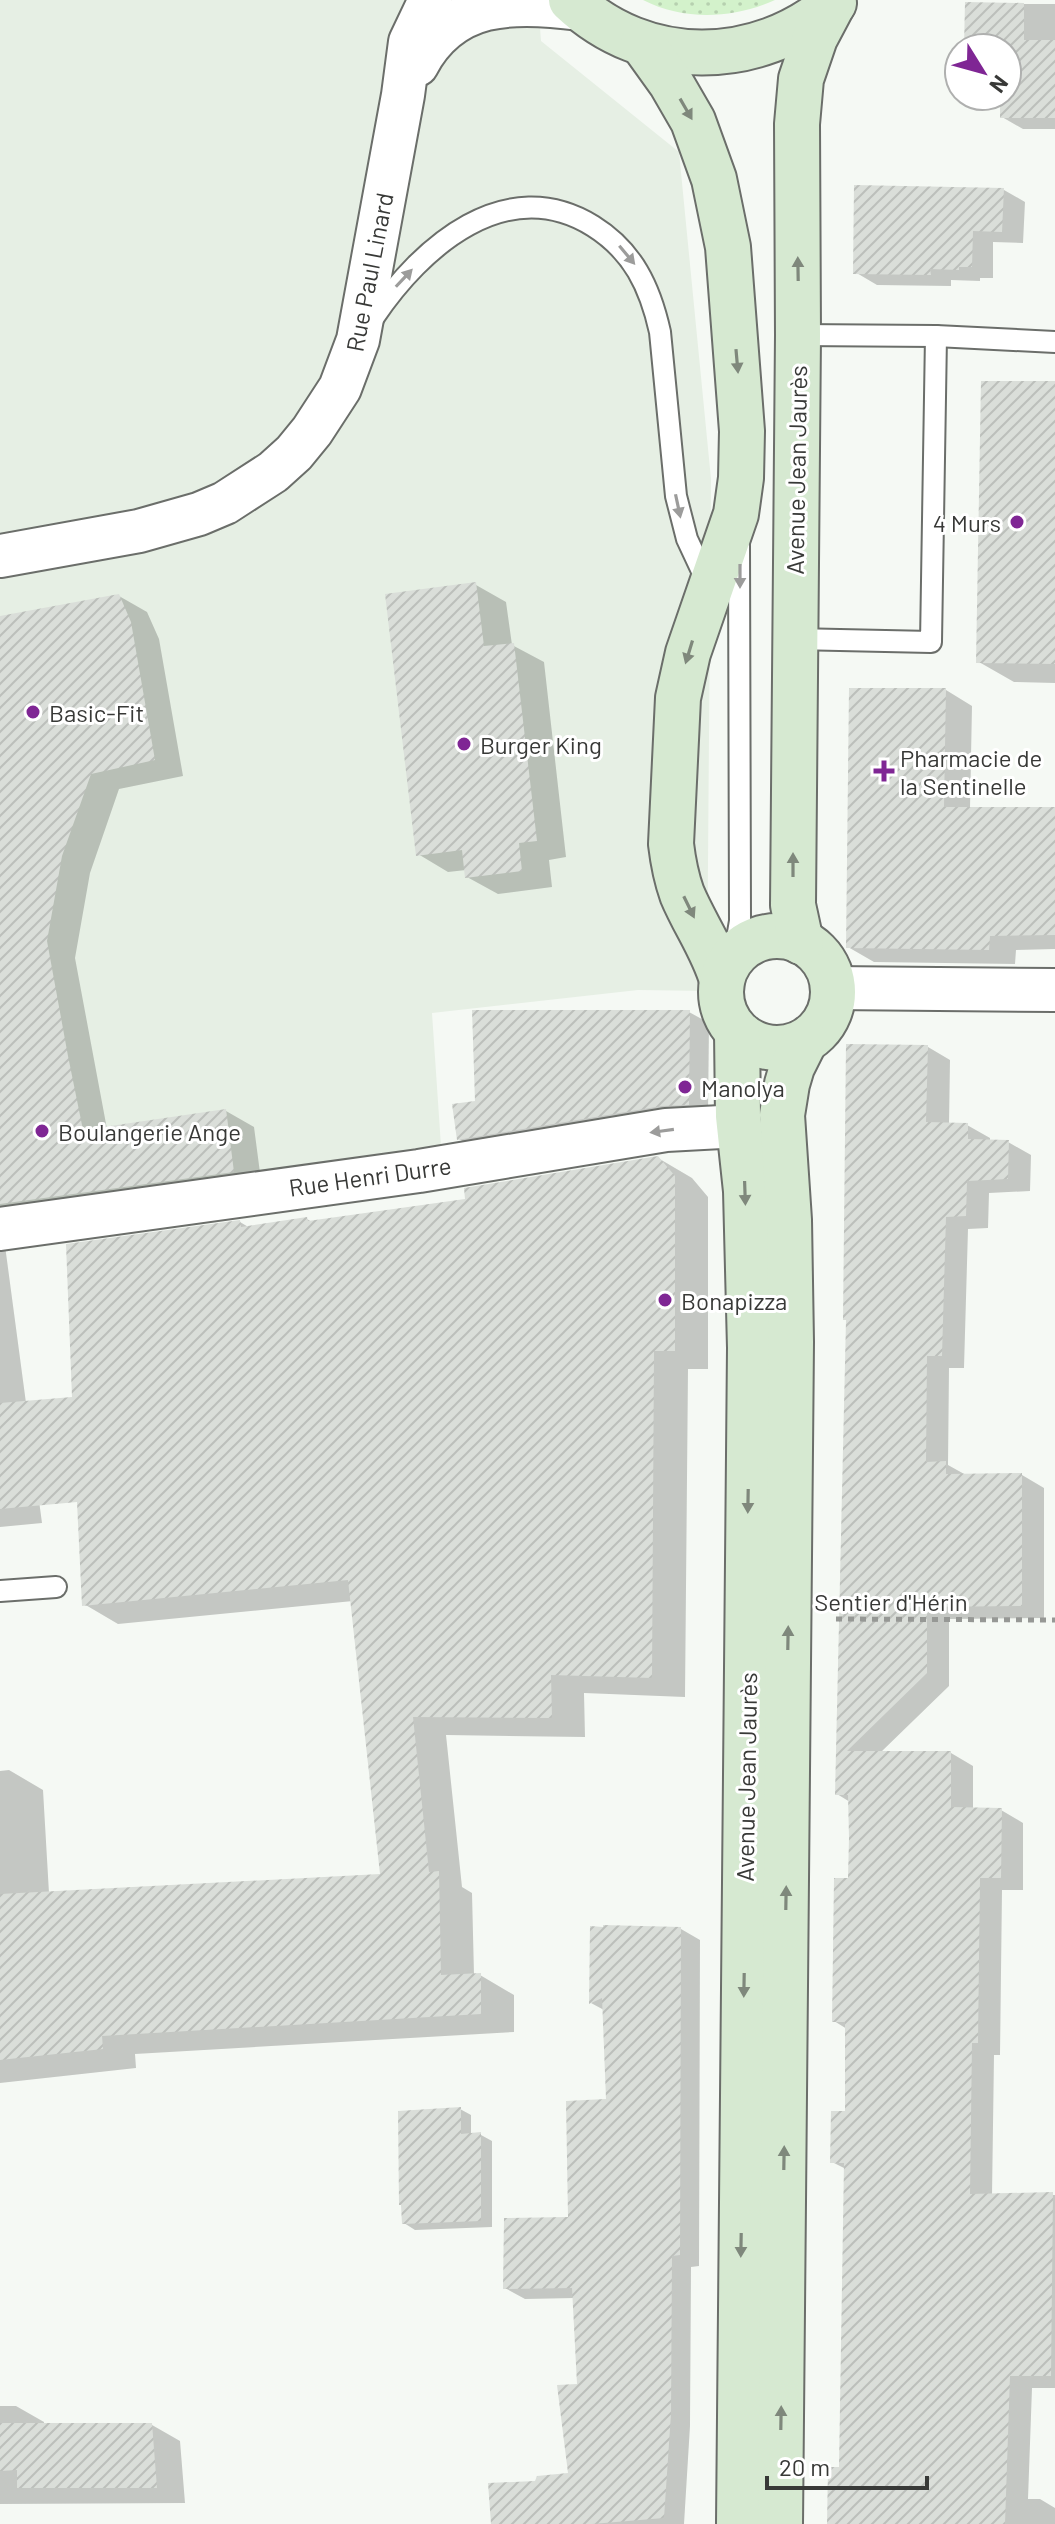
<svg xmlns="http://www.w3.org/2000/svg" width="1055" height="2524" font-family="Barlow,sans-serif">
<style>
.built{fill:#e6efe4}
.grass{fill:url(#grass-dots)}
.shadow{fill:#0003}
.building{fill:url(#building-hatch)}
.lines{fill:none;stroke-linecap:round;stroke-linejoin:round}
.service-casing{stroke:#6b6e6a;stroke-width:24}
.minor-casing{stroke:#6b6e6a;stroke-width:46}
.secondary-casing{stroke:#6b6e6a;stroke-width:48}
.path{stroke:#969895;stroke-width:5;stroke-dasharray:6 6;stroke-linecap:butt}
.service{stroke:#fff;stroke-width:20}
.minor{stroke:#fff;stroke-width:42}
.secondary{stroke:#d6e9d1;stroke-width:44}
.oneway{fill:#7f887c}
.oneway2{fill:#9c9c9b}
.poi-dot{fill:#7f2694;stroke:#fff;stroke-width:3}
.labels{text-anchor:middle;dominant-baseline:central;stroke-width:6;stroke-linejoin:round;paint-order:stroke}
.street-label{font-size:24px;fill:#383937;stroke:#fff}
.poi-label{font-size:24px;fill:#383937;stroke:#fff;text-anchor:start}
</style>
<defs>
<pattern id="grass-dots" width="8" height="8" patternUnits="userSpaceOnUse" patternTransform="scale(2)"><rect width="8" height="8" fill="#d3f2cb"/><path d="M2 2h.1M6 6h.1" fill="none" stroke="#b6d0af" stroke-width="1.8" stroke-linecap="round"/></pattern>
<pattern id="building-hatch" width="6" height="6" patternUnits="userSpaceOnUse" patternTransform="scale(2)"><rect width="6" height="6" fill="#daded9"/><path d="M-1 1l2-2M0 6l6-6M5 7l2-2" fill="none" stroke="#bcbfbb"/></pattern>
</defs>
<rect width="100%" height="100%" fill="#f5f9f4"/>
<polygon class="built" points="0,0 538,0 541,41 679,152 711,479 707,991 638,990 432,1013 441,1146 0,1213"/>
<path class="grass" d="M643,0H775C733,19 684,21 643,0Z"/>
<g class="shadow">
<polygon points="967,4 1055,4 1055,129 1023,129 1002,117 1002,96 1007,96 1007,48 966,48"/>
<polygon points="1004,190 1025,202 1023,243 993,242 993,278 980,278 980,281 951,280 951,286 877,285 855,272"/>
<polygon points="1055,383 1055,683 1014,682 979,662"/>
<polygon points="476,585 506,602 512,645 544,662 566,857 549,860 552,887 498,894 467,877 466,870 448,872 418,854"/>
<polygon points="119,596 147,612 159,639 183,776 119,789 90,873 75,958 107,1129 226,1111 254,1127 262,1188 2,1223 42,1523 0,1527 0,618"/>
<polygon points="946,690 972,706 970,809 1055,809 1055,949 1016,950 1015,964 874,962 848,947"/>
<polygon points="689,1012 709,1023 708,1115 478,1150 459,1139 477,1103"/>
<polygon points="928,1047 950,1060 949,1124 967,1125 990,1138 990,1141 1008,1142 1031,1155 1030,1191 989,1193 988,1228 968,1229 964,1368 949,1368 948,1465 966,1475 1022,1475 1044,1488 1044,1618 949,1619 949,1686 880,1753 951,1753 973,1766 973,1809 1001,1810 1023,1823 1023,1890 1002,1890 1000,2055 994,2055 992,2196 1055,2195 1055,2388 1032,2388 1028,2499 1040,2499 1055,2508 1055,2524 829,2524 841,2469 846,2169 832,2162 847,2113 847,2029 834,2021 850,1880 850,1802 837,1794 848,1321 845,1319"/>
<polygon points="658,1158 692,1178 708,1197 708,1369 688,1369 685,1697 584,1693 585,1737 446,1735 462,1887 472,1893 474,1975 480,1975 514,1995 514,2032 135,2054 136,2068 0,2083 0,1771 9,1770 43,1790 49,1893 382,1876 353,1601 118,1624 84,1604 240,1222 250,1228 307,1219 312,1222 468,1201"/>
<polygon points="681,1929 700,1940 699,2266 691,2267 690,2426 684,2524 493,2524 537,2483 570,2475 579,2386 575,2298 525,2299 505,2288 570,2219 608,2101 604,2010 591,2003"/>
<polygon points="460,2109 471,2115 471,2135 481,2135 492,2141 492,2227 415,2230 404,2223"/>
<polygon points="0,2406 16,2406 44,2422 44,2425 152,2425 180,2441 185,2503 0,2504"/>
</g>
<g class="building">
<polygon points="965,2 1024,3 1024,40 1055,40 1055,118 1000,118 1000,96 1007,96 1007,48 964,48"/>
<polygon points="854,185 1004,188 1002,232 973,231 972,267 959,267 959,270 930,269 931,275 853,274"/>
<polygon points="981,381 1055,381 1055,664 976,663"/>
<polygon points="476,582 484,646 514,643 537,841 519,843 522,871 465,878 462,850 416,856 385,594"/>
<polygon points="119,594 131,622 155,760 91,774 62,856 47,941 68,1056 83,1130 226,1109 234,1172 0,1204 0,616"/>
<polygon points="849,688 946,688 944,807 1055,807 1055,935 990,936 989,950 846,948"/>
<polygon points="472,1010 690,1010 689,1105 662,1106 457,1140 452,1104 475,1101"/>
<polygon points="846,1044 928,1045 926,1122 968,1123 968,1139 1009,1140 1008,1179 967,1181 966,1216 946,1217 942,1356 927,1356 926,1462 946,1461 946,1474 1022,1473 1022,1606 927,1607 927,1673 847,1751 951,1751 951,1807 1002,1808 1001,1878 980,1878 978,2043 972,2043 970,2194 1053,2192 1051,2376 1010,2376 1005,2524 827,2524 828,2467 839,2467 844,2163 830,2163 831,2111 845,2111 845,2022 832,2022 834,1878 848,1878 849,1838 848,1795 835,1795 846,1320 843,1320"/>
<polygon points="658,1156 675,1176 675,1351 654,1351 652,1678 551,1675 552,1718 413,1717 429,1872 439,1871 441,1975 481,1973 481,2014 102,2036 103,2049 0,2060 0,1894 380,1874 348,1580 82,1606 77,1502 0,1509 0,1403 72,1397 66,1244 240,1220 241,1227 307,1217 308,1221 465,1199 464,1188"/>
<polygon points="603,1925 681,1927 680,2255 672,2256 671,2414 664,2518 592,2524 491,2524 488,2483 535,2481 537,2476 568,2473 557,2385 577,2384 572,2288 503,2289 504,2218 568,2217 566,2101 606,2099 602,1998 589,2004 590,1926 603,1927"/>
<polygon points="461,2107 461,2134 481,2132 481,2221 402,2224 401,2205 399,2205 398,2111"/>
<polygon points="0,2423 152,2423 157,2488 17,2488 17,2470 0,2471"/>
</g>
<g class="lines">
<defs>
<g id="service">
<path d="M374,317C421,247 506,172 593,226C633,251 650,287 660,332L676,496L687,539L709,586"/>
<polyline points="798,335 936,336 1055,342"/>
<polyline points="794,639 931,642 936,336"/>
<polyline points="734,956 740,921 739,546"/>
<polyline points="0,1591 56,1587"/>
</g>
<g id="minor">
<path d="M417,65C451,0 512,0 580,9"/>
<polyline points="0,556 139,531 199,514 225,503 273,472 294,453 312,431 340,388 358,340 403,95 410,42 430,0"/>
<polyline points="832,988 1055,990"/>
<polyline points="0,1229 419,1171 666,1130 740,1126"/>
</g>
<g id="secondary">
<path d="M571,0C645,70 757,69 834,3"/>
<path d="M643,44L671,83L693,121L714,179L728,247L742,431L741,478L736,514L688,653L678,698L671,844C673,861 676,877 682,894C694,923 713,949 722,980"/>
<circle cx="777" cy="992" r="56"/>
<polyline points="801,942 793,905 798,335 797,124 801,79 815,38 833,4"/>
<polyline points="737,1032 738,1116 746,1191 750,1348 739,2524"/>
<polyline points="780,2524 791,1342 789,1220 782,1115 787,1084 792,1067 805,1041"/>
</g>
</defs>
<use href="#service" class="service-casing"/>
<use href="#minor" class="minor-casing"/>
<use href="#secondary" class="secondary-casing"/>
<polyline class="path" points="836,1619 1055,1620"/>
<use href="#service" class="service"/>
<use href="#minor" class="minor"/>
<use href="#secondary" class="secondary"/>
</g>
<defs><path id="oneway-solid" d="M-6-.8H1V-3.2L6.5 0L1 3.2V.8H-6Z" transform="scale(2)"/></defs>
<g class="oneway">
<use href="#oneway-solid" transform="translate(686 109) rotate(60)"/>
<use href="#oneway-solid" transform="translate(798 269) rotate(-91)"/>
<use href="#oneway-solid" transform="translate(737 361) rotate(85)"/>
<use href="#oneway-solid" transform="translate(689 652) rotate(107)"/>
<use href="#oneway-solid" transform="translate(793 865) rotate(-90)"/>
<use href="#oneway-solid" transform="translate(689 907) rotate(64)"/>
<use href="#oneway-solid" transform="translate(745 1193) rotate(88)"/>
<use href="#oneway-solid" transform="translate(748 1501) rotate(91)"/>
<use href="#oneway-solid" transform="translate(788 1638) rotate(-89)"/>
<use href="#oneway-solid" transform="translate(786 1898) rotate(-89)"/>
<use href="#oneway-solid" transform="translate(744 1985) rotate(91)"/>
<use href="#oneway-solid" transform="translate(784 2158) rotate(-89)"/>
<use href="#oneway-solid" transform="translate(741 2245) rotate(91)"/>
<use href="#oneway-solid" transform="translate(781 2418) rotate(-89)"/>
</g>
<g class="oneway2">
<use href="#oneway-solid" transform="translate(627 255) rotate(50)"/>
<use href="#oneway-solid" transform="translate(404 278) rotate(-47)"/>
<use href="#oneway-solid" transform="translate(678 506) rotate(78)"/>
<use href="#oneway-solid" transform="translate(740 576) rotate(90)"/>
<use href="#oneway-solid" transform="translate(662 1131) rotate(172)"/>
</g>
<g class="poi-dot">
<circle cx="1017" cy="522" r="8"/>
<circle cx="33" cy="712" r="8"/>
<circle cx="464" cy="744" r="8"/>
<path d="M880 759h8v8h8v8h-8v8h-8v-8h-8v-8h8z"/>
<circle cx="685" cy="1087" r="8"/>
<circle cx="42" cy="1131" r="8"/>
<circle cx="665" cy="1300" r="8"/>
</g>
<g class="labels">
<g class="street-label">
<text transform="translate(369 272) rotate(-79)">Rue Paul Linard</text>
<text transform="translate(796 470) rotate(-89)">Avenue Jean Jaurès</text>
<text transform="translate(370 1176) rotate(-8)">Rue Henri Durre</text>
<text x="891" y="1601">Sentier d'Hérin</text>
<text transform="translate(746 1777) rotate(-89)">Avenue Jean Jaurès</text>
</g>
<g class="poi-label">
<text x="1001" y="522" text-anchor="end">4 Murs</text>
<text x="49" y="712">Basic-Fit</text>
<text x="480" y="744">Burger King</text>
<text x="900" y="757">Pharmacie de<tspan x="900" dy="28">la Sentinelle</tspan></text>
<text x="701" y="1087">Manolya</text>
<text x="58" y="1131">Boulangerie Ange</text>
<text x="681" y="1300">Bonapizza</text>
</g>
</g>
<g transform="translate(983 72) rotate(127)"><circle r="38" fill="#ffffff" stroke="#afb0af" stroke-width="2"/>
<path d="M0-6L14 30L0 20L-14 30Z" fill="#7f2694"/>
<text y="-12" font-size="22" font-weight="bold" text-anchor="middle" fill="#383937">N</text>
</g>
<path d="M767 2476v12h160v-12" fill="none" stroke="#383937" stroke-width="4"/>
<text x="779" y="2476" font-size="24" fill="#383937" stroke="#ffffff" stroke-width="6" paint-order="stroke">20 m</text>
</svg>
